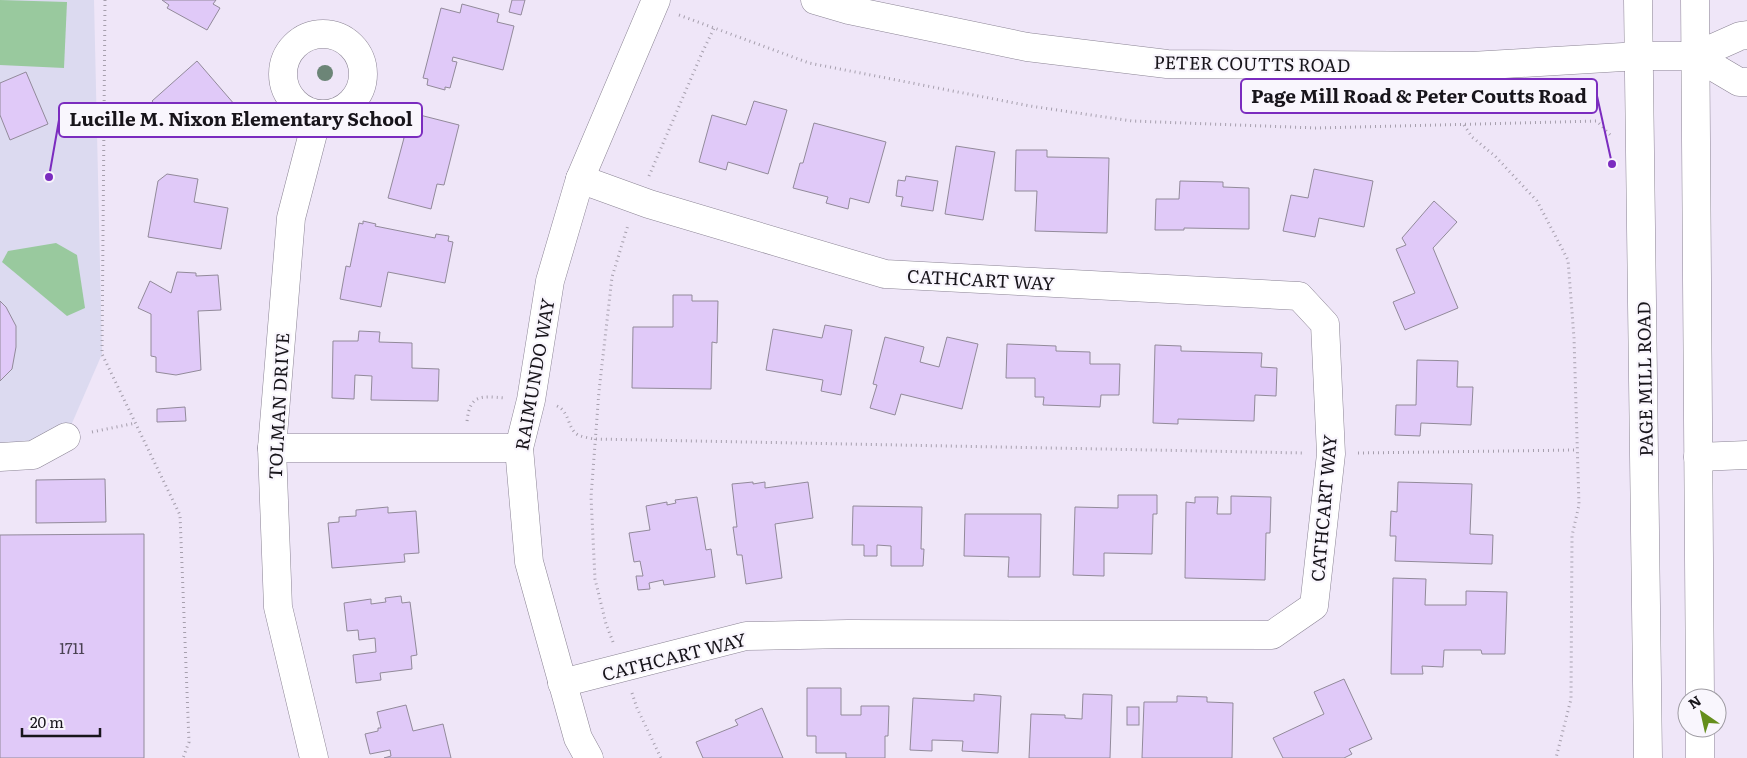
<svg xmlns="http://www.w3.org/2000/svg" width="1747" height="758" font-family="Literata,serif">
<style>
.education{fill:#dcdaf0}
.green{fill:#99c99e}
.building{fill:#e0c9f8;stroke:#928a9a}
.lines{fill:none;stroke-linecap:round;stroke-linejoin:round}
.minor-casing{stroke:#8b8494;stroke-width:29}
.major-casing{stroke:#8b8494;stroke-width:29}
.path{stroke:#a69fad;stroke-width:3;stroke-dasharray:1 4;stroke-linecap:butt}
.minor{stroke:#fff;stroke-width:28}
.major{stroke:#fff;stroke-width:28}
.tree{fill:#6c8577}
.labels{text-anchor:middle;dominant-baseline:central;stroke-width:4.5;stroke-linejoin:round;paint-order:stroke}
.number-label{font-size:15px;fill:#4a4252}
.street-label{font-size:18px;fill:#18151b;stroke:#f9f6fd}
.leader{fill:none;stroke:#7b2cbf;stroke-width:2}
.callout-dot{fill:#7b2cbf;stroke:#f9f6fd;stroke-width:2}
.callout{fill:#f9f6fd;stroke:#7b2cbf;stroke-width:2}
.callout-label{font-size:19px;text-anchor:middle;font-weight:bold;fill:#18151b}
</style>
<rect width="100%" height="100%" fill="#efe6f8"/>
<polygon class="education" points="0,0 94,0 102,354 66,437 0,457"/>
<g class="green">
<polygon points="0,0 67,2 64,68 0,65"/>
<polygon points="56,243 77,255 85,308 67,316 2,262 8,251"/>
</g>
<g class="building">
<polygon points="162,0 216,0 213,4 220,8 207,30 167,8 169,5"/>
<polygon points="512,0 525,0 521,15 509,12"/>
<polygon points="462,4 499,14 497,22 514,26 503,70 453,57 452,61 457,62 450,88 445,87 445,90 427,85 428,79 423,78 441,8 460,13"/>
<polygon points="197,61 235,105 217,121 201,103 173,125 152,101"/>
<polygon points="26,72 48,124 10,140 0,115 0,83"/>
<polygon points="754,101 787,110 768,174 728,162 726,170 699,162 712,115 746,125"/>
<polygon points="408,112 459,125 444,185 437,184 431,209 388,198 404,138 401,137"/>
<polygon points="814,123 886,142 869,203 850,198 848,209 826,203 828,197 793,188 800,163 803,163"/>
<polygon points="956,146 995,152 983,220 945,214"/>
<polygon points="1016,150 1047,150 1047,157 1109,158 1107,233 1035,231 1037,191 1015,191"/>
<polygon points="1314,169 1373,181 1364,227 1319,218 1315,237 1283,231 1291,195 1308,198"/>
<polygon points="167,174 198,179 194,202 228,208 221,249 148,237 158,181"/>
<polygon points="906,176 938,181 933,211 901,206 903,197 896,196 898,180 905,181"/>
<polygon points="1180,181 1223,182 1223,187 1249,188 1249,229 1184,228 1184,230 1155,230 1156,199 1179,199"/>
<polygon points="1434,201 1457,222 1433,248 1458,308 1405,330 1393,302 1415,293 1396,249 1406,245 1402,238"/>
<polygon points="363,221 376,224 375,226 435,238 436,234 449,236 448,241 453,242 445,283 388,272 381,307 340,299 346,266 350,267 359,223 363,224"/>
<polygon points="177,272 196,273 196,276 218,275 221,310 198,311 201,370 176,375 156,372 156,357 151,356 151,314 138,308 150,281 171,293"/>
<polygon points="673,295 692,295 692,301 718,301 717,343 712,342 711,389 632,388 633,327 673,327"/>
<polygon points="0,301 6,307 16,326 16,347 12,369 0,381"/>
<polygon points="825,325 852,330 841,395 821,391 823,380 766,370 773,329 822,338"/>
<polygon points="359,331 380,332 379,342 412,343 412,368 439,369 438,401 371,400 372,376 355,375 354,399 332,398 333,341 358,341"/>
<polygon points="885,337 924,347 920,362 939,367 947,337 978,344 962,409 901,394 895,415 870,408 877,385 873,384"/>
<polygon points="1007,344 1056,346 1056,351 1090,352 1090,364 1120,364 1119,395 1101,395 1100,407 1043,405 1044,397 1035,397 1035,378 1006,378"/>
<polygon points="1155,345 1181,346 1181,351 1262,353 1261,367 1277,368 1276,396 1255,395 1254,421 1178,419 1178,424 1153,423"/>
<polygon points="1417,360 1458,361 1457,387 1473,387 1471,425 1421,423 1420,436 1395,435 1396,405 1416,405"/>
<polygon points="185,407 186,421 157,422 157,409"/>
<polygon points="105,479 106,522 36,523 36,480"/>
<polygon points="753,482 753,484 765,482 765,488 808,482 813,518 775,524 782,578 746,584 742,555 737,555 733,527 737,527 732,484"/>
<polygon points="1398,482 1472,484 1470,534 1493,535 1492,564 1395,561 1396,536 1390,536 1391,511 1397,512"/>
<polygon points="1118,495 1157,495 1157,514 1153,514 1152,554 1104,553 1104,576 1073,575 1075,507 1118,508"/>
<polygon points="1231,496 1271,497 1270,533 1266,533 1265,580 1185,578 1186,502 1195,503 1195,497 1218,497 1217,514 1231,514"/>
<polygon points="697,497 706,550 711,549 715,577 664,585 663,580 649,583 650,589 638,590 636,576 643,576 640,561 634,562 629,533 650,530 646,506 667,502 667,505 676,503 675,500"/>
<polygon points="853,506 922,507 921,549 924,549 923,566 891,566 891,546 877,545 877,556 864,556 864,545 852,545"/>
<polygon points="388,507 388,513 416,511 419,553 404,554 405,562 332,568 328,523 339,522 339,517 356,516 356,510"/>
<polygon points="965,514 1041,514 1040,577 1008,577 1009,557 964,556"/>
<polygon points="144,534 144,758 0,758 0,535"/>
<polygon points="1393,578 1426,579 1425,605 1466,605 1466,591 1507,592 1505,654 1482,654 1481,650 1444,650 1443,667 1422,666 1423,674 1391,674"/>
<polygon points="401,596 402,603 410,602 417,655 411,656 412,669 380,673 381,680 356,683 353,655 376,652 375,638 359,640 358,630 347,631 344,603 371,599 371,604 386,602 385,598"/>
<polygon points="1344,679 1372,739 1349,749 1352,754 1344,758 1283,758 1273,738 1324,714 1314,692"/>
<polygon points="807,688 841,688 841,715 861,715 861,706 889,706 888,736 885,736 885,758 846,758 846,753 816,753 816,736 807,736"/>
<polygon points="974,694 1001,696 998,753 962,751 963,741 932,740 932,751 910,750 913,698 974,701"/>
<polygon points="1083,694 1112,695 1110,758 1029,758 1031,714 1065,715 1065,718 1082,719"/>
<polygon points="1177,696 1207,697 1207,702 1233,703 1232,758 1142,758 1144,702 1177,702"/>
<polygon points="406,705 413,731 443,724 451,758 384,758 391,756 390,750 370,754 365,734 378,731 378,728 381,728 377,712"/>
<rect x="1127" y="707" width="12" height="18"/>
<polygon points="762,708 783,758 703,758 696,742 738,725 735,720"/>
</g>
<g class="lines">
<defs>
<g id="minor">
<polyline points="815,0 849,10 1027,47 1167,64 1471,66 1640,56 1695,56 1740,36 1747,35"/>
<circle cx="323" cy="74" r="40"/>
<polyline points="1695,56 1739,82 1747,82"/>
<polyline points="272,448 519,448"/>
<polyline points="0,457 33,455 66,437"/>
<polyline points="1698,457 1747,455"/>
<polyline points="562,683 746,636 848,634 1272,635 1314,606 1331,454 1325,324 1299,296 885,274 649,204 580,179"/>
<polyline points="314,758 278,607 272,448 291,218 318,114"/>
<polyline points="589,758 578,738 529,562 519,448 531,400 550,281 580,179 656,0"/>
</g>
<g id="major">
<polyline points="1638,0 1648,758"/>
<polyline points="1695,0 1700,698"/>
<polyline points="1700,728 1700,758"/>
</g>
</defs>
<use href="#minor" class="minor-casing"/>
<use href="#major" class="major-casing"/>
<g class="path">
<polyline points="105,0 102,354 180,515 189,742 183,758"/>
<polyline points="679,15 809,63 1030,106 1132,121 1316,128 1597,121 1612,137"/>
<polyline points="1464,125 1472,137 1495,156 1537,201 1568,260 1574,338 1579,505 1572,536 1571,699 1556,758"/>
<polyline points="649,176 702,53 714,28"/>
<path d="M557,406C570,412 567,428 578,435C583,437 589,438 594,439L1304,453"/>
<path d="M467,421C470,394 481,396 505,398"/>
<polyline points="92,432 136,423"/>
<polyline points="1358,453 1577,450"/>
<polyline points="613,642 606,624 595,579 591,497 599,391 612,277 628,225"/>
<polyline points="632,693 637,708 661,758"/>
</g>
<use href="#minor" class="minor"/>
<use href="#major" class="major"/>
</g>
<circle class="tree" cx="325" cy="73" r="8"/>
<g class="labels">
<g class="number-label">
<text x="72" y="647">1711</text>
</g>
<g class="street-label">
<text transform="translate(1252 63) rotate(1)">PETER COUTTS ROAD</text>
<text transform="translate(981 279) rotate(3)">CATHCART WAY</text>
<text transform="translate(534 374) rotate(-80)">RAIMUNDO WAY</text>
<text transform="translate(1644 379) rotate(-91)">PAGE MILL ROAD</text>
<text transform="translate(278 406) rotate(-87)">TOLMAN DRIVE</text>
<text transform="translate(1323 508) rotate(-85)">CATHCART WAY</text>
<text transform="translate(674 656) rotate(-14)">CATHCART WAY</text>
</g>
</g>
<path class="leader" d="M1612 164L1597 96M49 177L59 120"/>
<g class="callout-dot">
<circle cx="1612" cy="164" r="5"/>
<circle cx="49" cy="177" r="5"/>
</g>
<g class="callout">
<rect x="1241" y="79" width="356" height="34" rx="5"/>
<rect x="59" y="103" width="363" height="34" rx="5"/>
</g>
<g class="callout-label">
<text x="1419" y="103">Page Mill Road &amp; Peter Coutts Road</text>
<text x="241" y="126">Lucille M. Nixon Elementary School</text>
</g>
<g transform="translate(1702 713) rotate(326)"><circle r="24" fill="#f9f6fd" stroke="#9f9ca3"/>
<path d="M0-4L9 19L0 12L-9 19Z" fill="#658e1c"/>
<text y="-8" font-size="14" font-weight="bold" text-anchor="middle" fill="#18151b">N</text>
</g>
<path d="M22 728v8h78v-8" fill="none" stroke="#18151b" stroke-width="2.5"/>
<text x="30" y="728" font-size="15" fill="#18151b" stroke="#f9f6fd" stroke-width="4" paint-order="stroke">20 m</text>
</svg>
